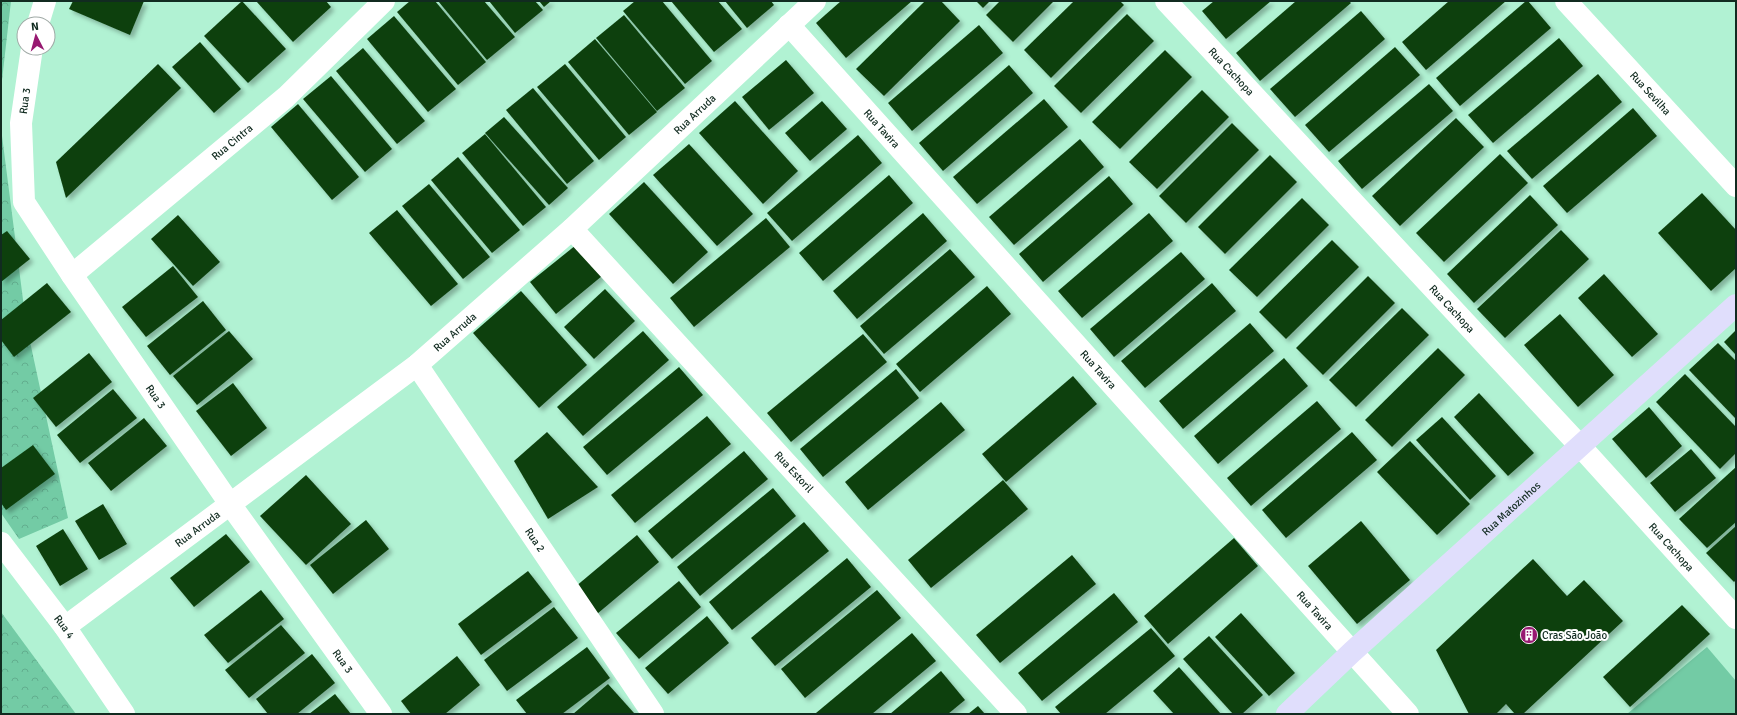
<svg xmlns="http://www.w3.org/2000/svg" width="1737" height="715" font-family="Signika,sans-serif">
<style>
.forest{fill:url(#forest-crowns)}
.park{fill:#73cba5}
.building{fill:#0e4011;filter:url(#shadow)}
.lines{fill:none;stroke-linecap:round;stroke-linejoin:round}
.street{stroke:#fff;stroke-width:22}
.secondary{stroke:#e0defc;stroke-width:22}
.labels{text-anchor:middle;dominant-baseline:central;stroke-width:4;stroke-linejoin:round;paint-order:stroke}
.street-label{font-size:11px;fill:#112b20;stroke:#fff}
.poi-label{font-size:11px;fill:#112b20;stroke:#fff;text-anchor:start}
</style>
<defs>
<pattern id="forest-crowns" width="20" height="18" patternUnits="userSpaceOnUse"><rect width="20" height="18" fill="#73cba5"/><path d="M2 6a3 3 0 1 1 6 0M12 15a3 3 0 1 1 6 0" fill="none" stroke="#62ae8e"/></pattern>
<filter id="shadow"><feDropShadow dx="3.5" dy="3.5" stdDeviation="2" flood-color="#0004"/></filter>
</defs>
<rect width="100%" height="100%" fill="#b1f2d3"/>
<g class="forest">
<polygon points="1,1 11,1 1,89"/>
<polygon points="1,128 26,323 68,518 19,539 1,513"/>
<polygon points="1,612 76,714 1,714"/>
</g>
<polygon class="park" points="1707,647 1736,681 1736,714 1627,714"/>
<g class="building">
<polygon points="73,1 144,1 130,35 69,9"/>
<polygon points="242,1 286,49 248,83 204,36"/>
<polygon points="256,1 326,1 331,7 293,42"/>
<polygon points="410,1 435,1 486,62 458,85 397,12"/>
<polygon points="438,1 484,1 515,37 487,60"/>
<polygon points="489,1 535,1 543,10 515,33"/>
<polygon points="539,1 551,1 544,7"/>
<polygon points="635,1 662,1 712,61 685,84 623,11"/>
<polygon points="671,1 718,1 742,29 714,52"/>
<polygon points="725,1 771,1 774,5 747,28"/>
<polygon points="841,1 912,1 846,58 816,23"/>
<polygon points="925,1 941,1 960,21 884,96 856,69"/>
<polygon points="976,1 990,1 983,8"/>
<polygon points="1000,1 1054,1 1013,42 986,15"/>
<polygon points="1074,1 1120,1 1124,5 1051,78 1024,50"/>
<polygon points="1214,1 1271,1 1226,39 1202,11"/>
<polygon points="1296,1 1349,1 1351,3 1260,81 1236,53"/>
<polygon points="1449,1 1506,1 1426,70 1402,42"/>
<polygon points="1526,1 1528,1 1551,28 1460,106 1436,78"/>
<polygon points="1361,11 1385,39 1295,117 1270,89"/>
<polygon points="1127,14 1154,41 1081,113 1054,86"/>
<polygon points="624,15 685,88 657,111 596,38"/>
<polygon points="394,16 456,89 428,112 367,39"/>
<polygon points="979,25 1003,53 912,131 888,103"/>
<polygon points="1559,38 1583,66 1493,143 1468,115"/>
<polygon points="595,39 657,112 629,135 568,62"/>
<polygon points="200,42 241,89 214,113 172,67"/>
<polygon points="1395,47 1420,75 1329,152 1305,125"/>
<polygon points="363,48 425,121 397,144 336,71"/>
<polygon points="1165,50 1192,77 1120,149 1092,122"/>
<polygon points="786,60 814,93 769,130 742,97"/>
<polygon points="158,64 181,88 66,198 56,162"/>
<polygon points="565,64 626,137 599,160 537,87"/>
<polygon points="1009,65 1033,93 943,171 919,143"/>
<polygon points="1598,74 1622,102 1532,179 1507,151"/>
<polygon points="331,76 392,149 365,172 303,99"/>
<polygon points="1429,84 1453,111 1362,189 1338,161"/>
<polygon points="533,88 594,161 567,184 506,110"/>
<polygon points="1202,90 1229,117 1157,189 1129,162"/>
<polygon points="1044,99 1068,127 977,204 953,177"/>
<polygon points="735,101 798,171 763,204 699,133"/>
<polygon points="822,101 847,129 810,161 785,133"/>
<polygon points="298,104 359,177 332,200 271,127"/>
<polygon points="1633,108 1657,136 1567,213 1543,186"/>
<polygon points="504,117 568,188 549,205 485,133"/>
<polygon points="1456,118 1484,147 1400,226 1372,196"/>
<polygon points="1232,123 1259,150 1186,223 1159,196"/>
<polygon points="485,134 546,207 523,226 462,153"/>
<polygon points="858,135 882,163 792,241 767,213"/>
<polygon points="1080,139 1104,167 1014,245 989,217"/>
<polygon points="689,144 753,214 717,246 653,175"/>
<polygon points="1500,154 1528,183 1444,262 1416,233"/>
<polygon points="1270,155 1297,182 1225,254 1198,227"/>
<polygon points="458,157 520,230 492,253 431,180"/>
<polygon points="889,175 913,203 823,281 799,253"/>
<polygon points="1109,176 1133,204 1043,282 1019,254"/>
<polygon points="644,182 708,252 673,284 609,214"/>
<polygon points="429,184 490,257 463,279 402,206"/>
<polygon points="1702,193 1736,230 1736,268 1711,291 1658,233"/>
<polygon points="1530,195 1558,225 1474,303 1447,274"/>
<polygon points="1302,198 1329,225 1257,297 1229,270"/>
<polygon points="397,210 458,284 431,306 369,233"/>
<polygon points="923,213 947,241 857,319 833,291"/>
<polygon points="1149,213 1173,241 1082,318 1058,291"/>
<polygon points="178,215 220,262 193,286 151,239"/>
<polygon points="766,218 790,247 694,327 670,298"/>
<polygon points="1561,230 1589,259 1505,338 1477,309"/>
<polygon points="7,231 30,259 1,282 1,235"/>
<polygon points="1332,240 1359,267 1286,339 1259,312"/>
<polygon points="576,245 602,276 556,314 530,282"/>
<polygon points="950,249 975,277 884,354 860,326"/>
<polygon points="1181,252 1205,279 1114,357 1090,329"/>
<polygon points="173,266 198,297 146,337 122,307"/>
<polygon points="1604,274 1658,334 1632,357 1578,298"/>
<polygon points="1368,276 1395,303 1323,375 1296,348"/>
<polygon points="47,283 71,312 14,357 1,340 1,320"/>
<polygon points="1212,283 1236,311 1145,388 1121,361"/>
<polygon points="987,286 1011,314 920,392 896,364"/>
<polygon points="605,289 635,321 594,359 564,327"/>
<polygon points="521,291 587,365 539,408 473,333"/>
<polygon points="203,301 226,330 170,375 147,346"/>
<polygon points="1402,308 1429,335 1356,407 1329,380"/>
<polygon points="1560,314 1614,375 1578,407 1524,345"/>
<polygon points="1250,323 1274,351 1183,429 1159,401"/>
<polygon points="1736,330 1736,355 1724,342"/>
<polygon points="229,331 253,359 197,405 173,376"/>
<polygon points="643,331 669,360 583,436 557,407"/>
<polygon points="863,334 887,362 791,442 767,413"/>
<polygon points="1718,343 1736,361 1736,419 1689,370"/>
<polygon points="1438,348 1465,375 1392,447 1365,420"/>
<polygon points="89,353 112,382 56,427 33,398"/>
<polygon points="1284,358 1308,386 1218,464 1194,436"/>
<polygon points="679,367 703,395 607,475 583,447"/>
<polygon points="896,369 919,398 823,477 800,449"/>
<polygon points="1685,374 1736,427 1736,453 1720,469 1656,402"/>
<polygon points="1073,376 1097,404 1006,482 982,454"/>
<polygon points="233,383 267,428 231,456 196,411"/>
<polygon points="113,389 137,418 80,463 57,435"/>
<polygon points="1479,393 1534,453 1508,476 1454,417"/>
<polygon points="1317,401 1341,429 1251,506 1227,478"/>
<polygon points="941,402 965,430 868,510 845,482"/>
<polygon points="1649,407 1682,446 1646,478 1612,439"/>
<polygon points="707,416 731,444 635,523 611,495"/>
<polygon points="1442,417 1496,476 1470,500 1416,440"/>
<polygon points="144,418 167,446 111,491 88,463"/>
<polygon points="547,432 598,487 548,519 514,461"/>
<polygon points="1352,432 1377,460 1286,538 1262,510"/>
<polygon points="1410,441 1470,504 1437,535 1377,472"/>
<polygon points="33,445 55,474 6,510 1,503 1,468"/>
<polygon points="1691,449 1716,478 1675,512 1650,483"/>
<polygon points="744,451 768,479 672,559 648,531"/>
<polygon points="1736,467 1736,522 1707,548 1679,519"/>
<polygon points="306,475 351,524 306,565 260,516"/>
<polygon points="1003,480 1028,509 931,588 908,560"/>
<polygon points="773,488 796,516 700,596 677,567"/>
<polygon points="103,504 127,544 99,560 75,521"/>
<polygon points="366,520 389,549 333,594 310,565"/>
<polygon points="1361,521 1410,580 1357,624 1308,566"/>
<polygon points="804,522 829,551 732,630 709,602"/>
<polygon points="1736,526 1736,580 1734,582 1706,553"/>
<polygon points="63,529 88,569 60,586 36,546"/>
<polygon points="226,534 250,562 194,607 170,578"/>
<polygon points="637,535 659,562 597,614 575,587"/>
<polygon points="1234,538 1258,566 1168,644 1144,616"/>
<polygon points="1072,555 1096,584 1000,663 976,635"/>
<polygon points="847,558 871,587 775,666 751,638"/>
<polygon points="1533,559 1567,596 1584,580 1623,621 1523,714 1515,714 1506,704 1496,714 1469,714 1436,650"/>
<polygon points="528,571 552,602 481,655 458,624"/>
<polygon points="679,581 701,607 639,659 616,633"/>
<polygon points="261,590 284,619 228,663 204,635"/>
<polygon points="877,590 901,618 805,698 781,669"/>
<polygon points="1114,593 1138,622 1042,701 1018,673"/>
<polygon points="1682,605 1710,634 1630,707 1603,677"/>
<polygon points="554,607 578,638 507,691 484,660"/>
<polygon points="1241,613 1295,673 1269,696 1215,637"/>
<polygon points="707,616 729,643 668,694 645,668"/>
<polygon points="281,625 305,653 249,698 225,670"/>
<polygon points="1151,628 1175,656 1105,714 1061,714 1055,707"/>
<polygon points="912,633 936,661 872,714 817,714 816,713"/>
<polygon points="1209,636 1263,695 1242,714 1233,714 1183,659"/>
<polygon points="587,647 610,678 562,714 527,714 516,700"/>
<polygon points="312,654 335,683 297,714 268,714 256,699"/>
<polygon points="457,656 480,685 445,714 411,714 401,701"/>
<polygon points="1179,667 1221,714 1174,714 1153,691"/>
<polygon points="941,671 965,700 948,714 890,714"/>
<polygon points="608,684 634,713 573,714"/>
<polygon points="335,694 351,714 309,714"/>
<polygon points="978,706 985,714 968,714"/>
</g>
<g class="lines">
<g class="street">
<path id="s1" d="M1166,1L1580,446L1736,618"/>
<path id="s2" d="M1566,1L1736,186"/>
<polyline points="38,24 45,1"/>
<path id="s3" d="M789,25L1408,714"/>
<path id="s4" d="M32,48L21,123L24,202L72,275L230,504L381,714"/>
<path id="s5" d="M572,229L1016,714"/>
<path id="s6" d="M72,275L286,97L384,1"/>
<path id="s7" d="M417,365L653,714"/>
<path id="s8" d="M1,543L65,627L124,714"/>
<path id="s9" d="M65,627L417,365L572,229L815,1"/>
</g>
<path class="secondary" id="s10" d="M1287,714L1352,652L1736,305"/>
</g>
<defs>
<symbol id="building-disc" viewBox="-11 -11 22 22"><circle r="9.5" fill="#971971" stroke="#fff"/><path d="M-4-6H4V6H1V3H-1V6H-4ZM-2.5-4.3h1.7v1.8h-1.7ZM.8-4.3h1.7v1.8H.8ZM-2.5-1h1.7V.8h-1.7ZM.8-1h1.7V.8H.8Z" fill="#fff"/></symbol>
</defs>
<g fill-rule="evenodd">
<use href="#building-disc" x="1519" y="625" width="20" height="20"/>
</g>
<g class="labels">
<g class="street-label">
<text stroke="none"><textPath href="#s1" startOffset="96">Rua Cachopa</textPath></text>
<text stroke="none"><textPath href="#s2" startOffset="125">Rua Sevilha</textPath></text>
<text transform="translate(25 101) rotate(-82)">Rua 3</text>
<text stroke="none"><textPath href="#s9" startOffset="813">Rua Arruda</textPath></text>
<text stroke="none"><textPath href="#s3" startOffset="139">Rua Tavira</textPath></text>
<text stroke="none"><textPath href="#s6" startOffset="208">Rua Cintra</textPath></text>
<text stroke="none"><textPath href="#s1" startOffset="420">Rua Cachopa</textPath></text>
<text stroke="none"><textPath href="#s9" startOffset="489">Rua Arruda</textPath></text>
<text stroke="none"><textPath href="#s3" startOffset="463">Rua Tavira</textPath></text>
<text stroke="none"><textPath href="#s4" startOffset="390">Rua 3</textPath></text>
<text stroke="none"><textPath href="#s5" startOffset="329">Rua Estoril</textPath></text>
<text stroke="none"><textPath href="#s10" startOffset="304">Rua Matozinhos</textPath></text>
<text stroke="none"><textPath href="#s9" startOffset="165">Rua Arruda</textPath></text>
<text stroke="none"><textPath href="#s7" startOffset="211">Rua 2</textPath></text>
<text stroke="none"><textPath href="#s1" startOffset="744">Rua Cachopa</textPath></text>
<text stroke="none"><textPath href="#s3" startOffset="787">Rua Tavira</textPath></text>
<text stroke="none"><textPath href="#s8" startOffset="105">Rua 4</textPath></text>
<text stroke="none"><textPath href="#s4" startOffset="714">Rua 3</textPath></text>
</g>
<g class="poi-label">
<text x="1542" y="635">Cras São João</text>
</g>
</g>
<rect width="1737" height="715" fill="none" stroke="#112b20" stroke-width="4"/>
<g transform="translate(36 36) rotate(354)"><circle r="19" fill="#ffffff" stroke="#a0aaa6"/>
<path d="M0-3L7 15L0 10L-7 15Z" fill="#971971"/>
<text y="-6" font-size="11" font-weight="bold" text-anchor="middle" fill="#112b20">N</text>
</g>
</svg>
